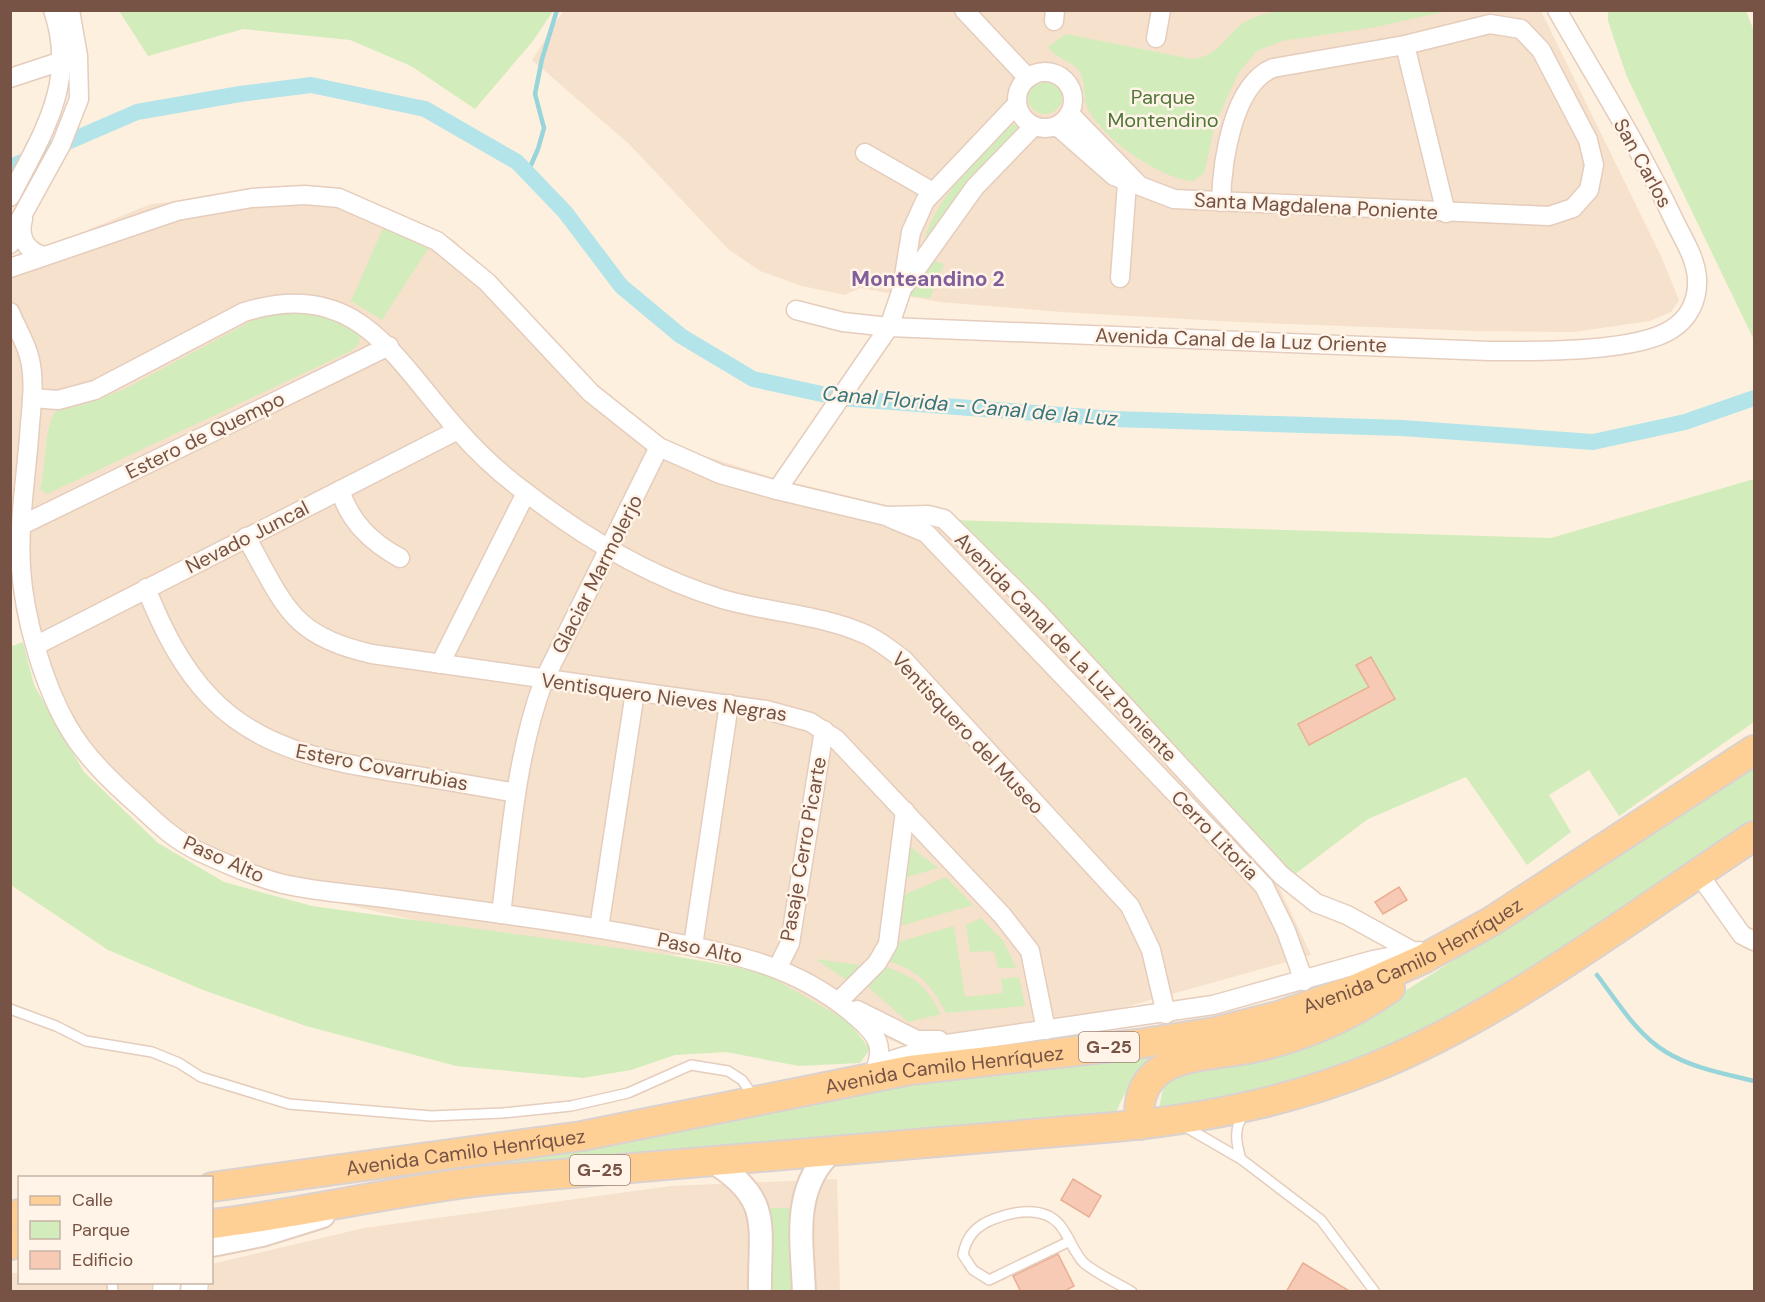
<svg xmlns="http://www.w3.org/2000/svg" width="1765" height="1302" font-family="'DM Sans',sans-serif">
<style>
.residential{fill:#f6e1cc}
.green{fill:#d3ecbc}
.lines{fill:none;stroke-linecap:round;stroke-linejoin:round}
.stream{stroke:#97d5db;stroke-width:4.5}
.canal{stroke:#b2e4e9;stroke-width:16}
.building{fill:#f6cab4;stroke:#eaae93;stroke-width:1.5}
.service-casing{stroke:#e5cdbd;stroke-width:12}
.minor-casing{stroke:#e5cdbd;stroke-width:21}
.tertiary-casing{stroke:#e5cdbd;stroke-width:26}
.secondary-casing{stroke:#eacdb9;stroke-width:28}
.primary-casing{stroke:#dbd2cf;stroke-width:32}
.service{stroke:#fff;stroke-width:9}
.minor{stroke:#fff;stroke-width:18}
.tertiary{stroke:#fff;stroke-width:22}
.secondary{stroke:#fff;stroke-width:26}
.primary{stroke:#ffd095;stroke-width:28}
.labels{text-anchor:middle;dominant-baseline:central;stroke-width:5;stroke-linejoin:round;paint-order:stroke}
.shield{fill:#fff4e7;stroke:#9f8376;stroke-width:1.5}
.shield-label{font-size:18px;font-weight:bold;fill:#765345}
.park-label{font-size:20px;fill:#507739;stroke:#fff4e7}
.street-label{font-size:20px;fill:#765345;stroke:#fff4e7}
.neighbourhood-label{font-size:21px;font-weight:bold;fill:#825f9a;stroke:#fff4e7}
.water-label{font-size:21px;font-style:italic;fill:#37767d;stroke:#fff4e7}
</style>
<rect width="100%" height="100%" fill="#fef0de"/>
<g class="residential">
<polygon points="564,10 1541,11 1661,256 1679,300 1671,312 1650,321 1574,332 1476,331 1237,322 1062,312 940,302 860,288 845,295 802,286 760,271 728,249 629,144 532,60"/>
<polygon points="330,188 454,240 561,356 658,441 774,478 937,517 1269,866 1311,955 937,1060 798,1000 730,958 535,947 335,902 186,840 93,753 31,633 11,530 10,262 151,204"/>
<polygon points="837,1179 840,1291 11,1292 10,1273 19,1273 20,1282 212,1282 212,1264 364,1228 671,1186"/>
</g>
<g class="green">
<path d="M1282,10L1447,11L1376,27L1282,41L1257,51L1239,72L1215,124L1204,173L1193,181C1160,179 1103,139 1088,109C1082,97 1087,80 1078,69C1069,60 1055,58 1048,47L1066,34L1192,59C1222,55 1222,37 1245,22C1257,15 1269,13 1282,10Z"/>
<polygon points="119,11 553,11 533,41 475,109 411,66 350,40 243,29 148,56"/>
<polygon points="1608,11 1746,11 1754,31 1754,340 1627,77 1608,21"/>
<circle cx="1045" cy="97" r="17"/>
<path d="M1011,124L1018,126L1019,131L953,201L924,242C934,199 981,155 1011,124Z"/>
<polygon points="384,226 429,247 382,320 351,301"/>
<polygon points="929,259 944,264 930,298 910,296 918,276"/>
<path d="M287,312C313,312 340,316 360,335L359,344L351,351L47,494L40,489C47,466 43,428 56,411L81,405L123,390L255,319Z"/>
<polygon points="1754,479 1754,722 1619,816 1589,770 1549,795 1571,832 1527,865 1466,777 1368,819 1286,881 952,520 1551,538"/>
<polygon points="23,642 34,685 84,772 158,843 224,882 312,906 669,955 762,972 848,1021 870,1049 860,1063 799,1066 726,1052 675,1055 631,1070 583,1078 456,1066 306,1026 203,990 108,950 11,885 10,647"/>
<polygon points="1754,762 1754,823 1534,971 1376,1055 1271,1092 1158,1113 1163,1089 1172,1076 1364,1017 1557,895"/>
<polygon points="909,846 938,868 904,878"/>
<polygon points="946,877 973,905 896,927 901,896"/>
<polygon points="981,918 1004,942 1016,968 998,968 994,951 970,952 966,925"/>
<path d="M954,926L965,997L1003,993L1001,979L1019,977L1025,1006L946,1013C929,981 920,972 886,960L895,943Z"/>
<polygon points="815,959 867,966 850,982"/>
<path d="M883,966C916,977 924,984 941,1014L908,1022L868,987L866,982Z"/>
<path d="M1243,1034C1185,1052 1136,1051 1115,1117L618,1161L422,1171L894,1083Z"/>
<polygon points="766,1208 792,1208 794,1291 766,1292"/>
</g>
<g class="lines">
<g class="stream">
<polyline points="525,170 531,165 538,149 544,128 535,94 542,59 557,10"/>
<path d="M1597,975C1617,1001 1637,1035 1666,1052C1692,1068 1725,1074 1754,1081"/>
</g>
<polyline class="canal" points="10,167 137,112 240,94 311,85 425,109 517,162 565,212 621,286 681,336 753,379 840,398 1114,419 1402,428 1593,442 1685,422 1754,398"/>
</g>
<g class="building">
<polygon points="1371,657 1395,699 1309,745 1298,724 1369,687 1356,665"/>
<polygon points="1399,887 1407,900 1383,914 1375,902"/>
<polygon points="1073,1179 1101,1196 1089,1217 1061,1200"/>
<polygon points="1058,1254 1074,1286 1063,1292 1021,1292 1013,1276"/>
<polygon points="1303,1263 1351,1292 1286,1292"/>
</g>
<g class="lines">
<defs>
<g id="service">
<polyline points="10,1009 56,1026 86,1041 152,1052 179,1063 201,1077 289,1104 431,1116 503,1113 571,1106 628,1093 691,1065 728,1071 742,1080 754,1097"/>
<polyline points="1184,1126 1241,1159 1321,1220 1375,1292"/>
<path d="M1241,1159C1236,1143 1233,1127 1245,1113"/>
<path d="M1070,1241L989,1280L973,1270L963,1255C966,1236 977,1225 994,1219C1014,1211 1043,1206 1059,1224C1069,1235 1073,1252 1084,1263C1097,1274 1117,1283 1132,1292"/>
<polyline points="112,1282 113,1292"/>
</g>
<g id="minor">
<polyline points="964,10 1028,78"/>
<polyline points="1054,21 1055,10"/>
<polyline points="1156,38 1161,10"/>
<polyline points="1405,45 1446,213"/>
<circle cx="1045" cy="100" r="28"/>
<polyline points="10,78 71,58"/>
<polyline points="1070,114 1138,184"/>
<path d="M1057,126L1114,176L1174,199L1549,216L1573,208L1589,190L1594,165L1588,140L1541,50L1521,29L1490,24L1405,45L1273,68C1232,85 1222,163 1221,202"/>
<polyline points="865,153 933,192"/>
<path d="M10,197C42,134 78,83 53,10"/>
<path d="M23,219C18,237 26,251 44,256"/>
<polyline points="10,244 17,225 61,145 79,99 78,56 70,10"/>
<polyline points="10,268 177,211 252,198 305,195 339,198 437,241 487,282 591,393 659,447 720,474 777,490 886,516 928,515 944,519 1038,612 1281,875 1316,903 1347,915 1414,952"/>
<polyline points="1120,278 1127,183"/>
<polyline points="905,285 975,187 1034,126"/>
<path d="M796,310L843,322L889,327L1489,351C1533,351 1636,353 1672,329C1689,318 1698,300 1697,279C1696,258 1683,239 1674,220C1640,148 1597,80 1557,10"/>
<path d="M10,312C16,327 25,341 29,356C35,377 32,403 30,424C27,472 18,521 21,568C24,617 43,683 67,725C85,757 113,783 140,807C159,825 176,841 200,852C226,864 255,877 283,884C318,892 356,894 392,899C480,911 569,922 656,939C731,954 792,963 852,1013C876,1033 888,1046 872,1076"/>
<path d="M32,398L58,400L95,390L244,312C358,277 393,357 458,430C478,453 503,476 528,494C585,538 653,578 722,599C770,613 821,614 867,635C880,641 892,651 904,660L1130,906L1151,950L1166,1014"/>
<path d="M340,490C350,522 371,542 400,558"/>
<polyline points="777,490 889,327 902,289 911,232 925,201 1017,104"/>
<polyline points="890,518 926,533 1264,886 1286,931 1304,981"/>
<polyline points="22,525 389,346"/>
<path d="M246,537C285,605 290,636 372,654L766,710L810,722L836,739L1002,915L1030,951L1046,1030"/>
<path d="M146,588C162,628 181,667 211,698C262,751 330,761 399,773C438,779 477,786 516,793"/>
<polyline points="37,645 458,430"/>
<polyline points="440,664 526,493"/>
<polyline points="1698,873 1742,935 1754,941"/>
<path d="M501,914C511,835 516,755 544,680L659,447"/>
<polyline points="599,928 635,692"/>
<polyline points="693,946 729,704"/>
<polyline points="778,967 790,943 824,730"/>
<polyline points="838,1002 877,963 888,944 905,811"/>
<polyline points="857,1010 917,1040 939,1040"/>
<polyline points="879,1064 940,1045 1213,1005 1373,960 1419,951"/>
</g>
<g id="tertiary">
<path d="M710,1160C774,1199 759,1225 760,1292"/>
<polyline points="212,1245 262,1235 323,1216"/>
<path d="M804,1292C802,1240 791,1188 833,1150"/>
</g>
<g id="secondary">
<polyline points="166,1292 167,1282"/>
<polyline points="194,1292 195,1282"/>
</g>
<g id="primary">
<path d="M1140,1125C1137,1102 1142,1082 1162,1069C1186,1054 1224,1054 1252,1048C1302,1037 1348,1018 1390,988"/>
<path id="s1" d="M212,1187L582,1136L910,1070L1138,1044L1214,1032L1278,1016L1353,990L1423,959L1492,921L1754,750"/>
<polyline points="10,1216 20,1214"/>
<path d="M212,1224C305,1213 396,1190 490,1180L1115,1127C1205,1119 1291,1101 1375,1067C1507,1013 1635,914 1754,836"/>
<polyline points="10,1245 20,1243"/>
</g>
</defs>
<use href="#service" class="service-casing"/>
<use href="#minor" class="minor-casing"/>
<use href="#tertiary" class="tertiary-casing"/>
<use href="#secondary" class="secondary-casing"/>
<use href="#primary" class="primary-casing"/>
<use href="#service" class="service"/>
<use href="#minor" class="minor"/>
<use href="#tertiary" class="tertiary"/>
<use href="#secondary" class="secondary"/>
<use href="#primary" class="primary"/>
</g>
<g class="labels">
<g class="shield">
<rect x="1079" y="1032" width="60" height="30" rx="4.5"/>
<rect x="570" y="1155" width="60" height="30" rx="4.5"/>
</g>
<g class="shield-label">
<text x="1109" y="1047">G-25</text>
<text x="600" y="1170">G-25</text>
</g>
<g class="park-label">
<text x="1163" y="97">Parque<tspan x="1163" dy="23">Montendino</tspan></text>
</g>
<g class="street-label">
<text transform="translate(1643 163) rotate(61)">San Carlos</text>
<text transform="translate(1316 206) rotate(3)">Santa Magdalena Poniente</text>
<text transform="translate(1241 340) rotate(2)">Avenida Canal de la Luz Oriente</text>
<text transform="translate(205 435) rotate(-26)">Estero de Quempo</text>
<text transform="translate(247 537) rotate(-27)">Nevado Juncal</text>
<text transform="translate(597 574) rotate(-63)">Glaciar Marmolerjo</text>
<text transform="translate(1066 647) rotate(46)">Avenida Canal de La Luz Poniente</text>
<text transform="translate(664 697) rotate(8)">Ventisquero Nieves Negras</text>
<text transform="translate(968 733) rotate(47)">Ventisquero del Museo</text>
<text transform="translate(382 767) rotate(11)">Estero Covarrubias</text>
<text transform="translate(1215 835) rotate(46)">Cerro Litoria</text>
<text transform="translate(803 849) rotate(-80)">Pasaje Cerro Picarte</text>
<text transform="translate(224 859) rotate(24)">Paso Alto</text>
<text transform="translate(700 948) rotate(12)">Paso Alto</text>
<text stroke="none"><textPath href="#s1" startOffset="1228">Avenida Camilo Henríquez</textPath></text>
<text stroke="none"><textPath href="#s1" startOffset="742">Avenida Camilo Henríquez</textPath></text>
<text stroke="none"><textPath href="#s1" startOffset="256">Avenida Camilo Henríquez</textPath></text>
</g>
<g class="neighbourhood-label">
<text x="928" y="279">Monteandino 2</text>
</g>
<g class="water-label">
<text transform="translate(970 406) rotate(5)">Canal Florida - Canal de la Luz</text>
</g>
</g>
<rect width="1765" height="1302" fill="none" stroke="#765345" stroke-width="24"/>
<rect x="18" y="1176" width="195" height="108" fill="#fff4e7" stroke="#c8b4a6" stroke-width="1.5"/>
<rect x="30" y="1196" width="30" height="9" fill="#ffd095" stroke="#c8b4a6" stroke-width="1.5"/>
<text x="72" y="1206" font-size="18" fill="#765345">Calle</text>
<rect x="30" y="1221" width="30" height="18" fill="#d3ecbc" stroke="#c8b4a6" stroke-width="1.5"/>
<text x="72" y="1236" font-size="18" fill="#765345">Parque</text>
<rect x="30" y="1251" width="30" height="18" fill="#f6cab4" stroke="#c8b4a6" stroke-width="1.5"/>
<text x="72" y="1266" font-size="18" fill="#765345">Edificio</text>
</svg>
